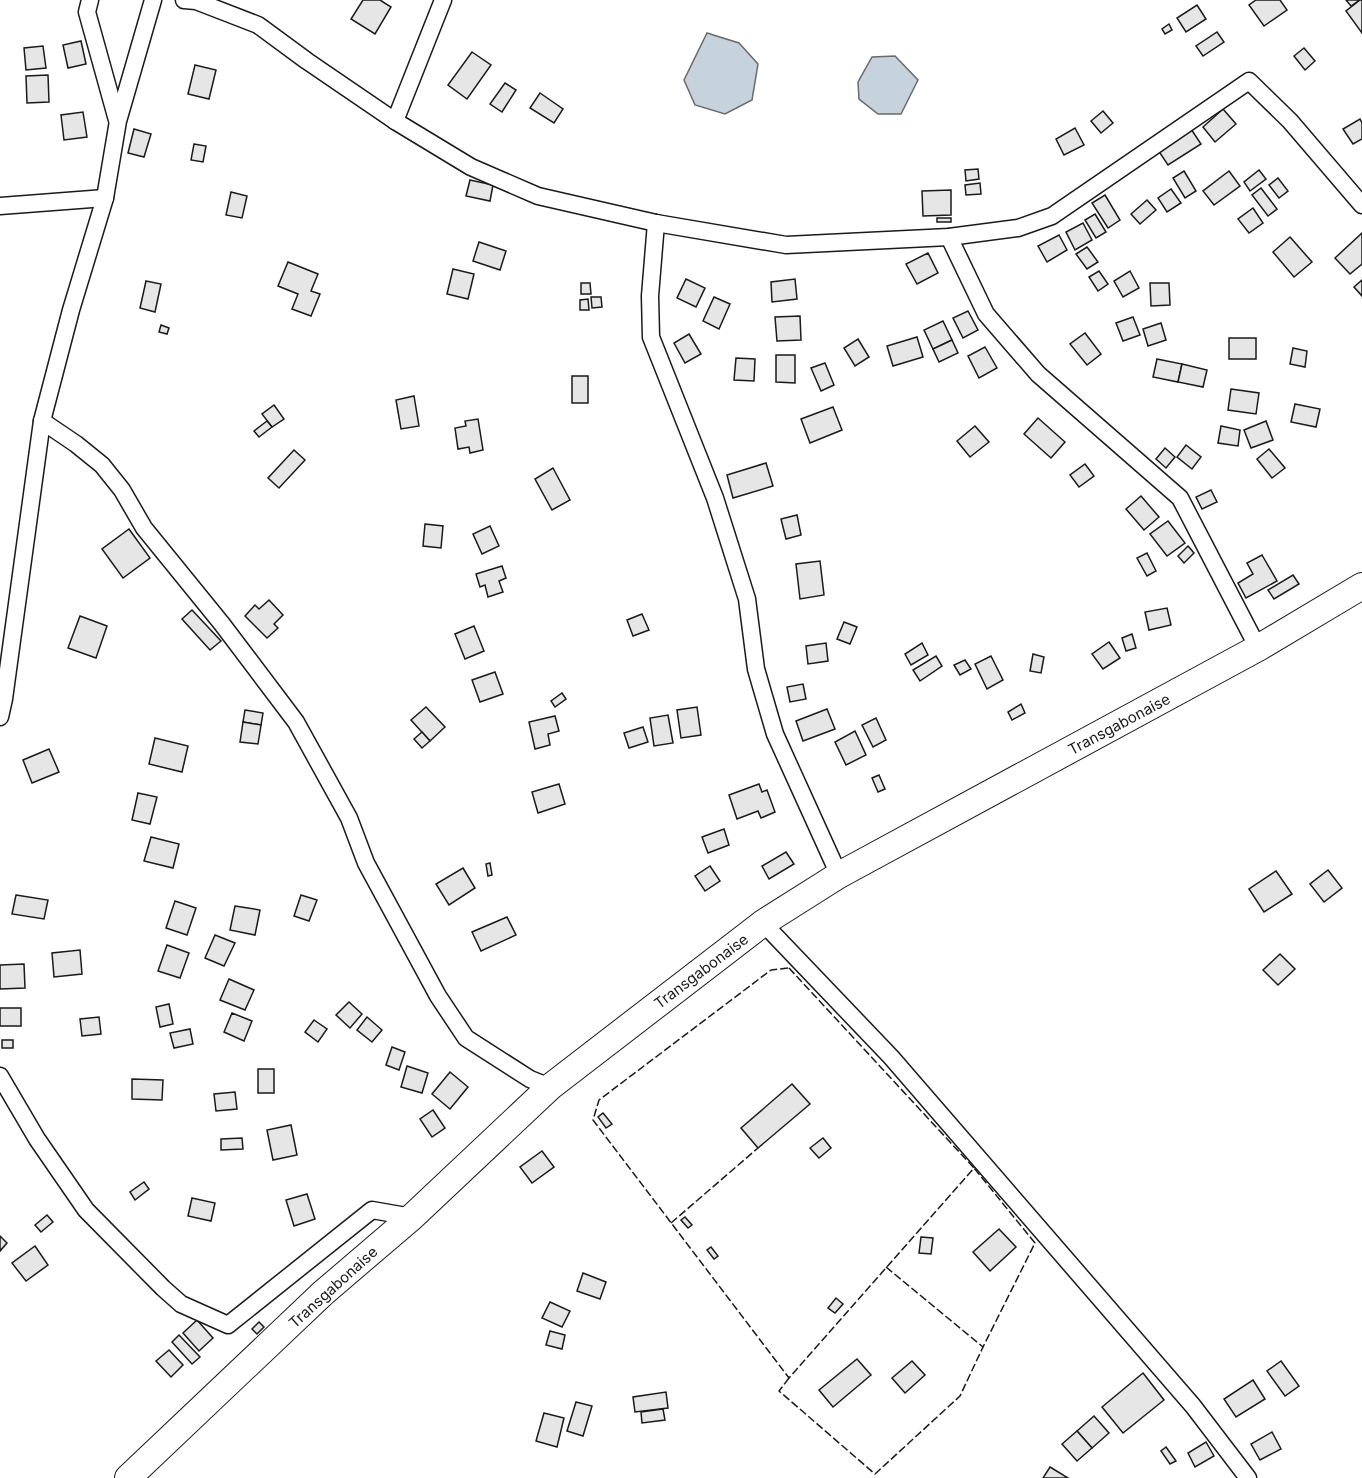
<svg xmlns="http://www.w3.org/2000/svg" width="1362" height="1478" font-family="Inter,sans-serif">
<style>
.water{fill:#c6d2dc;stroke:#6a6a6a;stroke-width:1.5}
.building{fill:#e6e6e6;stroke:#1a1a1a;stroke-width:1.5}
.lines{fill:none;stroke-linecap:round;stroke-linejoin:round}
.minor-casing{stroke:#1a1a1a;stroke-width:19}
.highway-casing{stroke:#1a1a1a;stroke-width:28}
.minor{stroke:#fff;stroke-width:16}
.highway{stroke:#fff;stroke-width:26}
.fence{stroke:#1a1a1a;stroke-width:1.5;stroke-dasharray:8 3;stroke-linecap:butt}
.labels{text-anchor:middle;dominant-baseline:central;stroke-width:4.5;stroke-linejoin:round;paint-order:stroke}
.street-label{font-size:15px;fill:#1a1a1a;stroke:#fff}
</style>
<rect width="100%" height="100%" fill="#fff"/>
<g class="water">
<polygon points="707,33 739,43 758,64 752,100 725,114 695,105 684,80"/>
<polygon points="895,56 918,80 901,114 878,114 859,99 858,82 872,57"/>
</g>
<g class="building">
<polygon points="363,0 380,0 391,7 375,34 351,19"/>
<polygon points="1256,0 1280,0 1287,10 1264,26 1249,5"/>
<polygon points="1346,0 1360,0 1351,6"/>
<polygon points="1360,0 1362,0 1362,33 1346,11"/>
<polygon points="1197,5 1206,19 1186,32 1177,18"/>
<polygon points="1169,24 1172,30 1165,34 1162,29"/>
<polygon points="1217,32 1224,42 1203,56 1196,46"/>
<polygon points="81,41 86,64 68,68 63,45"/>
<polygon points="43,46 46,68 26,70 24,48"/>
<polygon points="1304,48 1315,61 1305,70 1294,56"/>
<polygon points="472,52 491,65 467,99 448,85"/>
<polygon points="195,65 216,70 209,99 188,94"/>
<polygon points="48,75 49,102 27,103 26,76"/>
<polygon points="505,83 516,90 502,112 490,104"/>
<polygon points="540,93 563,109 554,123 530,108"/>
<polygon points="1223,109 1236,124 1215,142 1203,127"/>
<polygon points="1103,111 1113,123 1101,133 1091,121"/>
<polygon points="83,112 87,137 64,140 61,115"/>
<polygon points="1360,119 1362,123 1362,139 1353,144 1343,129"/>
<polygon points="1075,128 1084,145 1064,155 1056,139"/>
<polygon points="134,129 151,134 144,157 128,153"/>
<polygon points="1191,129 1201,144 1168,165 1158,150"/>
<polygon points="194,144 206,146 203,162 191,160"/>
<polygon points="978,169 979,179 966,181 965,170"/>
<polygon points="1259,170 1266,179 1250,191 1244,182"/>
<polygon points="1184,171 1196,191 1185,198 1173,178"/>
<polygon points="1229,171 1240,186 1214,205 1203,191"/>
<polygon points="1278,178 1288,191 1279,198 1269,185"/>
<polygon points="470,180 493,185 490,201 466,196"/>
<polygon points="980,183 981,194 966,195 965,185"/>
<polygon points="1261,188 1277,209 1268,216 1252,195"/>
<polygon points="1171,189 1181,203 1167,212 1158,198"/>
<polygon points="951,190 951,215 923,216 922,191"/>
<polygon points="231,192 247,196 242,218 226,215"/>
<polygon points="1105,195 1120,220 1108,228 1092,203"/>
<polygon points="1147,200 1156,210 1140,224 1131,214"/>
<polygon points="1253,208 1263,223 1249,233 1238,219"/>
<polygon points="1095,214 1106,232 1096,238 1085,220"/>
<rect x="937" y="218" width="14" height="4"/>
<polygon points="1083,223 1092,240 1075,250 1066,232"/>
<polygon points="1362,233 1362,264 1350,274 1335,258"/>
<polygon points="1059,235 1067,250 1047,262 1038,246"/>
<polygon points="1290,237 1312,262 1294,277 1273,252"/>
<polygon points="479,242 506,251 500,270 473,261"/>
<polygon points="1087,247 1098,262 1087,269 1076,254"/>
<polygon points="928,253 938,273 917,284 906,264"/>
<polygon points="288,262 318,274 311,291 320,294 311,316 292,309 298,294 278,286"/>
<polygon points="453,269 474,274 468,299 447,294"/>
<polygon points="1099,271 1108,284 1098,291 1089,277"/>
<polygon points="1130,271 1139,288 1123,297 1114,281"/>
<polygon points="686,279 705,288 696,307 677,298"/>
<polygon points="795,279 797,299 772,302 771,282"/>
<polygon points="1362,280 1362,296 1354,287"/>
<polygon points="146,281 161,284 155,312 140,308"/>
<polygon points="581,283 590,283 591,294 581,294"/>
<polygon points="1150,283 1169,283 1170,305 1151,306"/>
<polygon points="591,297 601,297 602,307 592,308"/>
<polygon points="714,297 730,304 719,329 703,321"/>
<polygon points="588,299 589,310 580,310 580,300"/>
<polygon points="968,311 978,330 963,338 953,318"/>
<polygon points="800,316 801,340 777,341 775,317"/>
<polygon points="1133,317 1140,335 1123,341 1116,323"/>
<polygon points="943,321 952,340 933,349 924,330"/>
<polygon points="1161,323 1166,340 1148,346 1143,329"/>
<polygon points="161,325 169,328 167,334 159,332"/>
<polygon points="1085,333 1101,354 1087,365 1070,344"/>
<polygon points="689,334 701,354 685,363 674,343"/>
<polygon points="917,337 923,357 893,366 887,346"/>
<rect x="1229" y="338" width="27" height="21"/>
<polygon points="858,339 869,357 855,366 844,348"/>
<polygon points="952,340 958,353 939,362 933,349"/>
<polygon points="985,347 997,368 979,378 968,356"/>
<polygon points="1293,348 1307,351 1305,367 1290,364"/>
<polygon points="776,355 795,355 795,383 776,382"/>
<polygon points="736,358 755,359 754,381 734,380"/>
<polygon points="1157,359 1182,364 1178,382 1153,377"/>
<polygon points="825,363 834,385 821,391 811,368"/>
<polygon points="1182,364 1207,370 1203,387 1178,382"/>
<rect x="572" y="376" width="16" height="27"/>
<polygon points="1231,389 1259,393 1256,414 1228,410"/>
<polygon points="414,396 419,426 401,429 396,400"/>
<polygon points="1295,404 1320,409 1316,427 1291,422"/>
<polygon points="274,405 284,419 272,427 262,414"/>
<polygon points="833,407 842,430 810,443 801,419"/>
<polygon points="1038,418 1065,442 1051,458 1024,434"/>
<polygon points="478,419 483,450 470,453 469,447 458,449 455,428 466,426 465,421"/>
<polygon points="267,421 272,427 259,437 254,431"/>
<polygon points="1266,421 1273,440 1251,448 1244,430"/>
<polygon points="975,426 989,442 970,457 957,441"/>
<polygon points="1221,426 1240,430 1238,446 1218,443"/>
<polygon points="1186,445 1201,457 1192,469 1177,457"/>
<polygon points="1165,448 1175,457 1166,468 1156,459"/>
<polygon points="1269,449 1285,468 1272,478 1257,459"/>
<polygon points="294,450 305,460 279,488 268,478"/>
<polygon points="766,463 773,486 733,498 727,475"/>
<polygon points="1085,464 1094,476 1079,487 1070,475"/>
<polygon points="553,468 570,500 552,510 535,479"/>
<polygon points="1211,490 1217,502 1202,509 1196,497"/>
<polygon points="1141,496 1159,517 1144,530 1126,509"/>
<polygon points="797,515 801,535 786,539 781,519"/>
<polygon points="1168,521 1185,543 1167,556 1150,534"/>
<polygon points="425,524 443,526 441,548 423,546"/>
<polygon points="490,526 499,546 482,554 473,534"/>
<polygon points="129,529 150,558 123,578 102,549"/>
<polygon points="1188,546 1194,553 1184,563 1178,556"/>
<polygon points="1147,553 1156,571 1147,576 1137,558"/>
<polygon points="1262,555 1277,581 1246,598 1238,583 1253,574 1247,563"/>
<polygon points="820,561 824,595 800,599 796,564"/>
<polygon points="502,566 506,578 499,581 503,592 488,597 485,585 480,587 476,574"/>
<polygon points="1293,575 1299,584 1274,599 1268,590"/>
<polygon points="269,600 283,615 274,624 278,628 267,638 245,616 255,605 259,609"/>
<polygon points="1167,608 1171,625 1149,630 1145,612"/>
<polygon points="192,610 221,641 210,650 182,619"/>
<polygon points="642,614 649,630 633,636 627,620"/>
<polygon points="80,616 107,626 96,658 68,648"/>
<polygon points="844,622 857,627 850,644 837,639"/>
<polygon points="474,626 484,651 465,659 455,634"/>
<polygon points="1132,634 1136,648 1126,651 1122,638"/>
<polygon points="1109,642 1120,658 1103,669 1092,654"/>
<polygon points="826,643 828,661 808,664 806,646"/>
<polygon points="922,643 928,655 911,665 905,654"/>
<polygon points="1033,654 1044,657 1041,673 1030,671"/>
<polygon points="936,656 942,666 920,681 913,670"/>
<polygon points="991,656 1003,680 987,689 975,664"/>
<polygon points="965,660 971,669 960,675 954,665"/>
<polygon points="495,672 503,694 480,702 472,680"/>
<polygon points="803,684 806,699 790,702 787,687"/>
<polygon points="562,693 566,699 555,707 551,701"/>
<polygon points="1021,704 1025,713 1012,720 1008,712"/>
<polygon points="426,707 445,727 430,741 411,720"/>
<polygon points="697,707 701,735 681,738 677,710"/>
<polygon points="827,709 835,729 803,741 796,721"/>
<polygon points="245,710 263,713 261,725 243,722"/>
<polygon points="668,715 673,743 654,746 650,718"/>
<polygon points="555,716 559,731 548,734 550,745 535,749 529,722"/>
<polygon points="876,718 886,740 873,747 862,725"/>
<polygon points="243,722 261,725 258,744 240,742"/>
<polygon points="643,727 648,742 629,748 624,733"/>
<polygon points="855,731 866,755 846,765 835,742"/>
<polygon points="422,732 430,741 422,748 414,739"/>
<polygon points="155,738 188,746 182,772 149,764"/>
<polygon points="49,749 59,772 32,783 23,760"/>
<polygon points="879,775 885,789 878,792 872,778"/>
<polygon points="559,784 565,804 538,813 532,792"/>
<polygon points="759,784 762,792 767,790 775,812 761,818 758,811 737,819 729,795"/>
<polygon points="138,793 157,797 150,824 132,820"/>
<polygon points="724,829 729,845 708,853 702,837"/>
<polygon points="151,837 179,844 173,868 144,861"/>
<polygon points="786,852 794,864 769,879 762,866"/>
<polygon points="490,863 492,875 488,876 486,864"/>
<polygon points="710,866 720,881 705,891 695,876"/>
<polygon points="463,868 475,888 449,905 436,884"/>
<polygon points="1328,870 1342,888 1324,902 1310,884"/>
<polygon points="1276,871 1292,894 1264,912 1249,889"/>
<polygon points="16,895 48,900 44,919 12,914"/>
<polygon points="301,895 317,900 309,921 294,916"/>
<polygon points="175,901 196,908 187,935 166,928"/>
<polygon points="235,906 260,910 255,935 230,930"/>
<polygon points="507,917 516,935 481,951 472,932"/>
<polygon points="215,935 235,943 224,966 205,958"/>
<polygon points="167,945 189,953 180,978 158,971"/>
<polygon points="80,950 82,974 54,977 52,953"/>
<polygon points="1280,954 1295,969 1278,985 1263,970"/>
<polygon points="24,964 25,988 0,989 0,965"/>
<polygon points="229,979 254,990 245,1010 220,1000"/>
<polygon points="349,1002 362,1014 350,1028 336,1015"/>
<polygon points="169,1004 173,1024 160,1027 156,1007"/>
<rect x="0" y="1008" width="21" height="18"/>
<polygon points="232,1013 252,1021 244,1041 224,1032"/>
<polygon points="99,1017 101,1034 82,1036 80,1019"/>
<polygon points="367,1017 382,1030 372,1042 357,1030"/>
<polygon points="314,1020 327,1029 318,1042 305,1032"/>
<polygon points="190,1029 193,1044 174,1048 170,1033"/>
<rect x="2" y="1040" width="11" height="8"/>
<polygon points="392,1047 405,1052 399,1070 386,1065"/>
<polygon points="407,1066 428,1073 422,1093 401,1087"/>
<rect x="258" y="1069" width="16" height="24"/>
<polygon points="450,1072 468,1087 450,1109 432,1094"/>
<polygon points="132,1079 163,1080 162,1100 132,1099"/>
<polygon points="792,1084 810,1104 758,1148 741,1128"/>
<polygon points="235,1092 237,1109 216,1111 214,1094"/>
<polygon points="433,1110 445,1128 432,1137 420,1119"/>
<polygon points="603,1113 612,1124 606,1128 598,1117"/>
<polygon points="291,1125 297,1155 273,1160 267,1130"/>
<polygon points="242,1138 243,1149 221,1150 221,1139"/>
<polygon points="823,1138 831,1148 819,1158 810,1148"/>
<polygon points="542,1151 554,1167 532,1183 520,1167"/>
<polygon points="144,1182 149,1189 135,1200 130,1192"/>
<polygon points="307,1194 315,1219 294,1226 286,1200"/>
<polygon points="192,1198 215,1203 211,1221 188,1216"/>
<polygon points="47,1215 53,1222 41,1232 35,1225"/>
<polygon points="685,1217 692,1225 688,1228 681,1220"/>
<polygon points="999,1229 1016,1247 990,1271 973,1252"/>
<polygon points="0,1236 7,1243 0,1251"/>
<polygon points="921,1237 933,1238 931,1254 919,1253"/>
<polygon points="35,1246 48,1265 26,1281 12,1263"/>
<polygon points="711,1247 718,1256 714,1259 707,1250"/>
<polygon points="583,1273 606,1282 600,1299 577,1291"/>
<polygon points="836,1298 843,1304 835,1313 828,1308"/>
<polygon points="550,1302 570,1311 562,1327 542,1318"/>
<polygon points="197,1320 213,1338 199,1351 183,1333"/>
<polygon points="259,1322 264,1327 257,1334 252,1329"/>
<polygon points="550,1331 565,1335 562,1349 546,1345"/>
<polygon points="179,1335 200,1357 192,1364 172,1342"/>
<polygon points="169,1350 183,1365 171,1377 156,1361"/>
<polygon points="857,1359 871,1375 833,1407 819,1390"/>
<polygon points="912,1361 925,1375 905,1393 892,1378"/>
<polygon points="1281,1361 1299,1386 1285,1396 1267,1371"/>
<polygon points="1143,1373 1164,1400 1123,1433 1102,1407"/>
<polygon points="1253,1380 1265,1399 1236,1417 1224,1399"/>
<polygon points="666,1392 668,1408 635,1412 633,1397"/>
<polygon points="576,1402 592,1406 583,1436 567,1431"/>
<polygon points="663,1409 665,1420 642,1423 641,1412"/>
<polygon points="544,1413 564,1418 557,1447 536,1441"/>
<polygon points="1094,1416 1109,1433 1092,1448 1077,1431"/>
<polygon points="1077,1431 1092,1448 1077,1461 1062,1444"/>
<polygon points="1272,1432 1281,1449 1260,1460 1251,1444"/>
<polygon points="1206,1442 1214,1456 1195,1467 1188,1453"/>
<polygon points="1166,1447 1176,1461 1170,1464 1161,1451"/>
<polygon points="1050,1467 1068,1478 1043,1478"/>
</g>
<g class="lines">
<defs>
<g id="minor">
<polyline points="90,0 87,12 117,120"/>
<polyline points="184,0 196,1 258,25 307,61 395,121 471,167 538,196 656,223 786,245 949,237 1018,228 1052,216 1249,81 1290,121 1362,205"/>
<polyline points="395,121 443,0"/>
<polyline points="0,206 105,198"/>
<polyline points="656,223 650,296 651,337 715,498 747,599 756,669 775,734 839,875"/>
<polyline points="949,237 986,314 1038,374 1180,498 1258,648"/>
<polyline points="42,421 76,444 102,465 122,490 144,528 222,624 296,722 349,818 366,863 438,996 466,1038 530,1079 550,1087"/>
<polyline points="0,717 4,699 42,421 71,310 105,198 118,121 153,0"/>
<polyline points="763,923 891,1057 1193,1406 1248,1478"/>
<polyline points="0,1076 37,1139 86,1210 163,1288 181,1304 228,1325 372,1210 412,1217"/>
</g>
<polyline id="highway" points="128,1478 323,1293 412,1217 550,1087 763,923 839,875 1258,648 1362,586"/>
</defs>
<use href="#minor" class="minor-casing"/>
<use href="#highway" class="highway-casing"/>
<use href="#minor" class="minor"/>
<use href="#highway" class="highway"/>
<g class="fence">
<polygon points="789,968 974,1168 789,1378 593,1120 599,1100 771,970"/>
<polyline points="671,1223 758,1148"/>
<polyline points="886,1267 983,1347 1035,1243 974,1168"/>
<polyline points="789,1378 779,1391 875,1474 960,1396 983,1347"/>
</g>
</g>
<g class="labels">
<g class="street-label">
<text transform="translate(1119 724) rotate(-28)">Transgabonaise</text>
<text transform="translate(701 971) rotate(-37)">Transgabonaise</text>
<text transform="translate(333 1287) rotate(-42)">Transgabonaise</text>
</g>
</g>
</svg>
